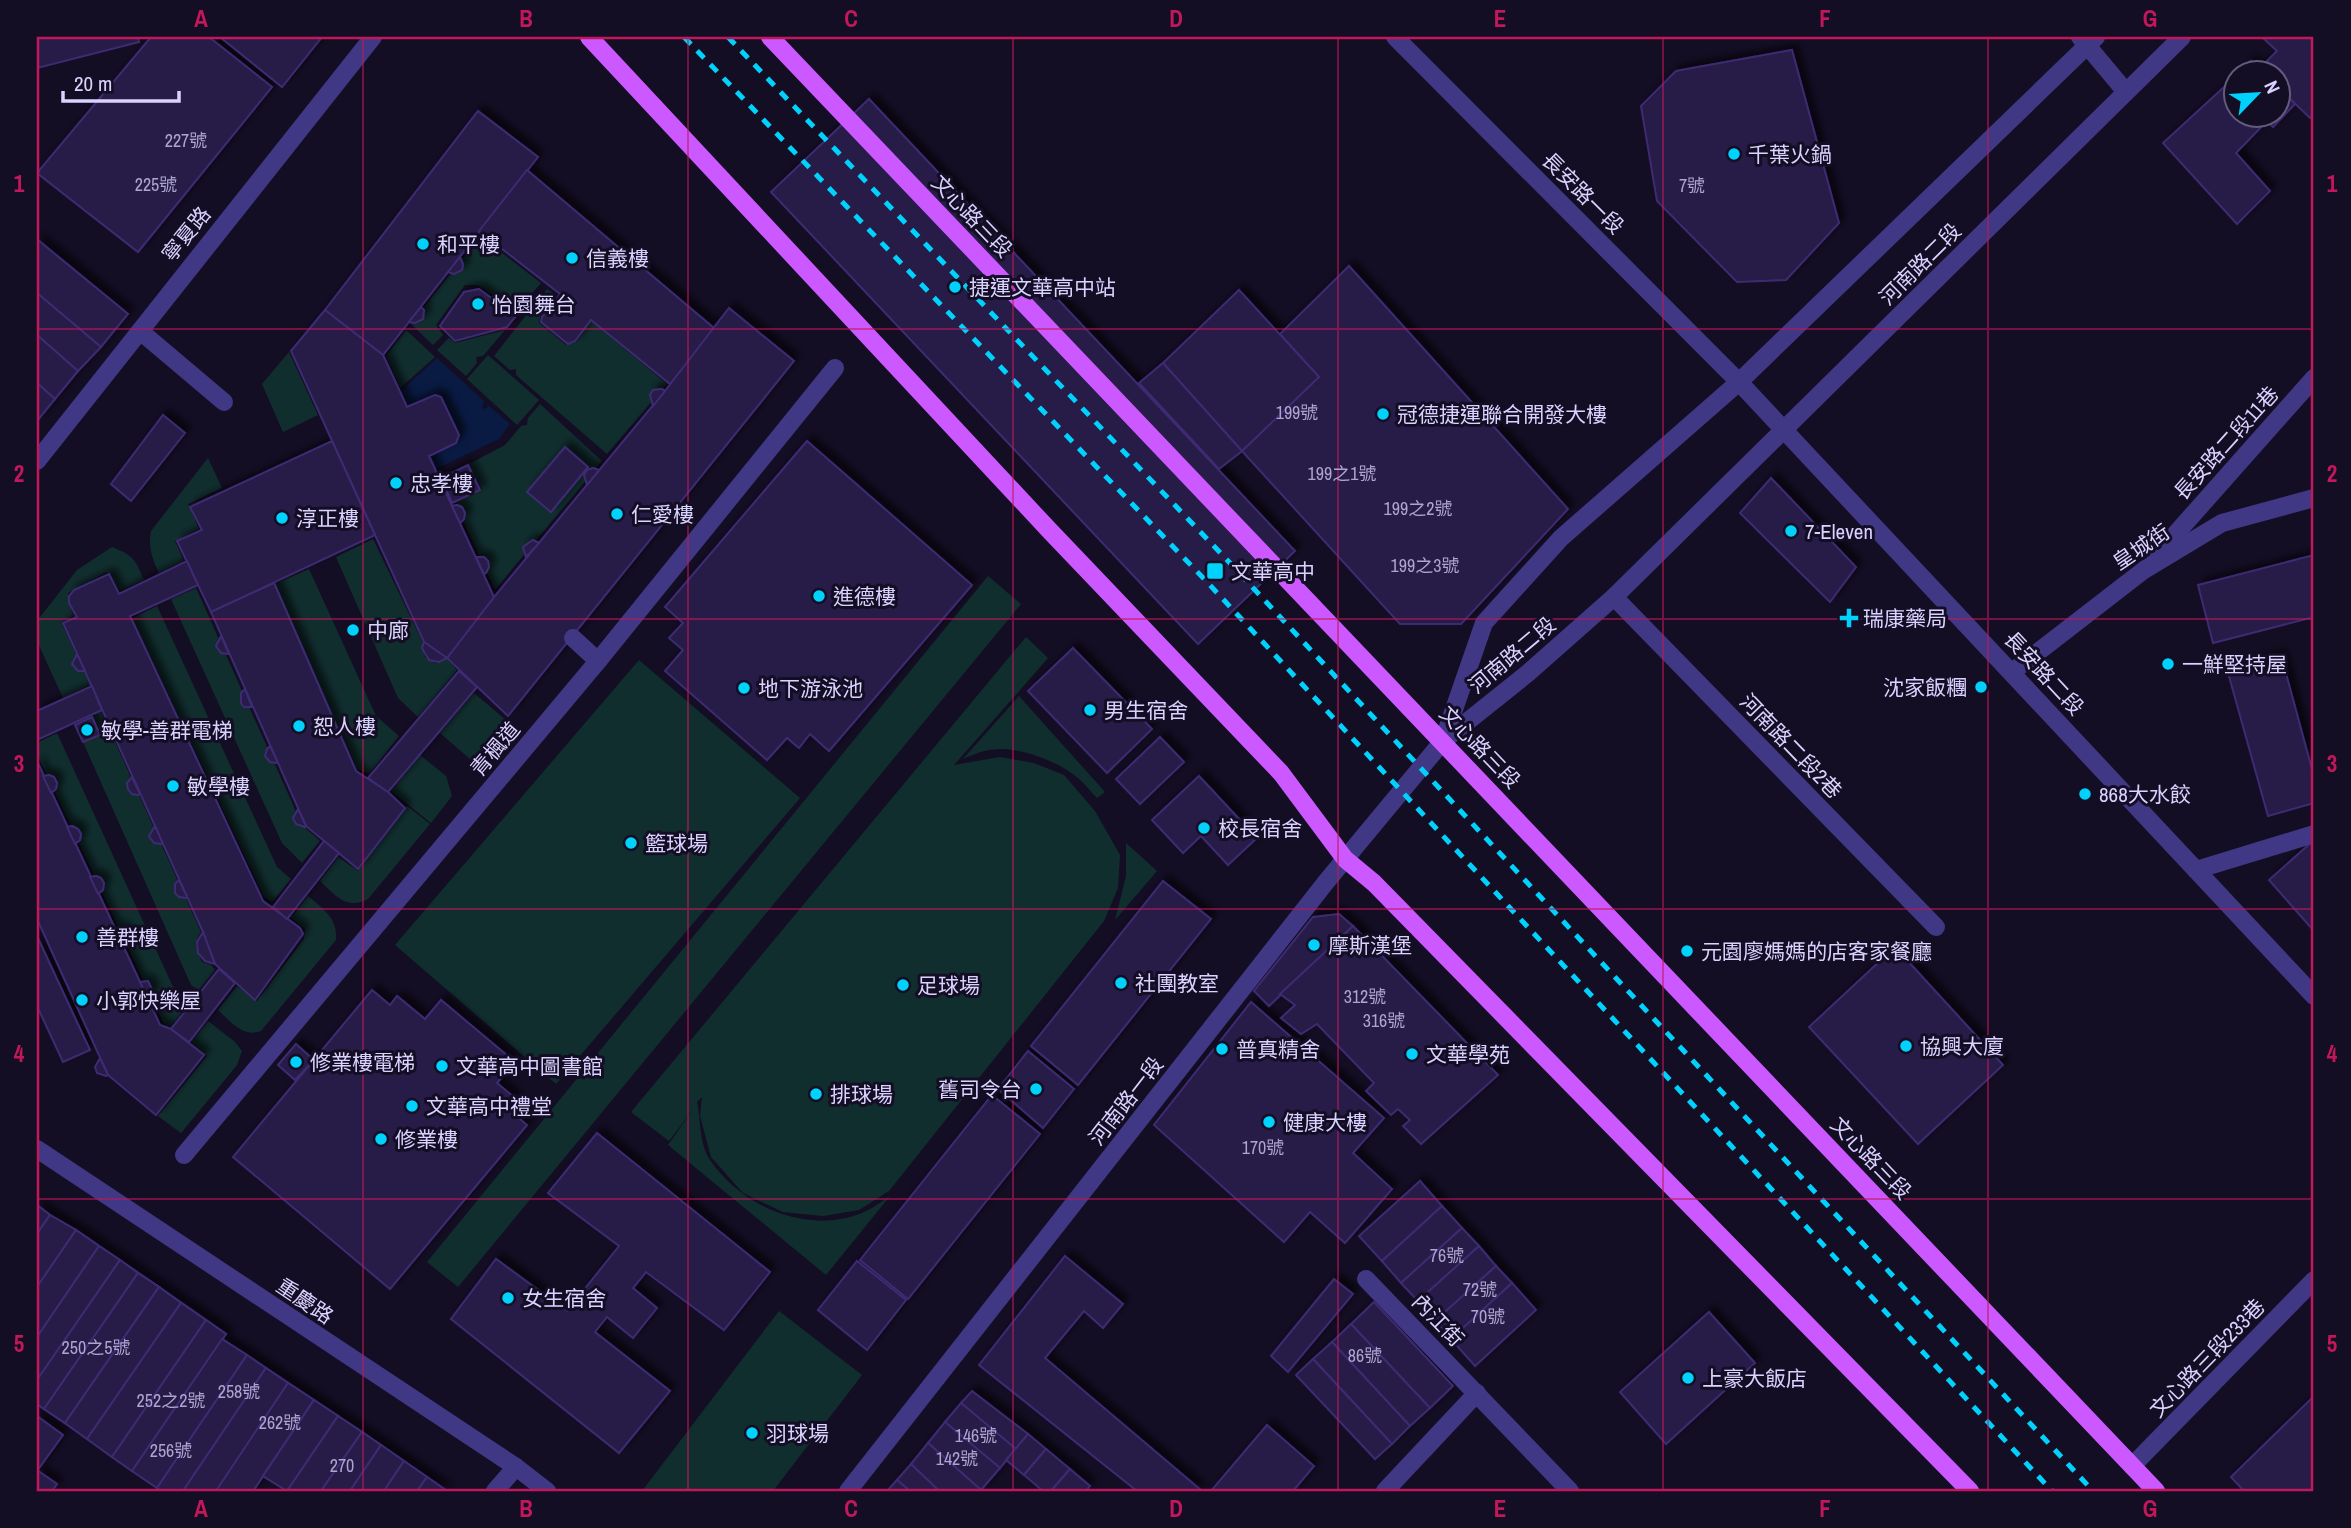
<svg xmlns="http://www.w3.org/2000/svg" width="2351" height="1528" font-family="'Archivo Narrow','Noto Sans TC',sans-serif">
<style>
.green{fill:#112e2f}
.water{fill:#091a43}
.building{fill:#261a46;stroke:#3e2c72;stroke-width:2;filter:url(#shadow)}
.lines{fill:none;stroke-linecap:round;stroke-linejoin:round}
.minor{stroke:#403884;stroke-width:18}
.major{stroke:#cc59ff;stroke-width:18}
.rail{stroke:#00d2fd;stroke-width:5;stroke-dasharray:10 9;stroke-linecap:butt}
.grid{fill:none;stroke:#c2185b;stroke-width:2;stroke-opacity:0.55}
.poi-dot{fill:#00d2fd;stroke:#140e25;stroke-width:2.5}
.labels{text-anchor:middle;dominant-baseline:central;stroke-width:6;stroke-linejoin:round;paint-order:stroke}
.number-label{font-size:18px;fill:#ada4d1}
.poi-label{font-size:21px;fill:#dad2ff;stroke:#140e25;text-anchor:start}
.street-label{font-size:21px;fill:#dad2ff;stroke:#140e25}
.neatline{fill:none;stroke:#c2185b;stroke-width:2.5}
.grid-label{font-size:23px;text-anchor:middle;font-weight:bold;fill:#c2185b}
</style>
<defs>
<filter id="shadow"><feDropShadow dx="6" dy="-6" stdDeviation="3.5" flood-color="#0009"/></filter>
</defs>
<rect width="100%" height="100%" fill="#140e25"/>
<g class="green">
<polygon points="480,236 541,283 516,311 478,285 465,285 436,325 443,335 433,345 411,324"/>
<polygon points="547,289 556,295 540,317 539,323 566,345 576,342 591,321 667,384 607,454 516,375 516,369 510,370 494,356"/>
<polygon points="406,330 435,357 400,388 386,356"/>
<polygon points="505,330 483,356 476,357 477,363 466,376 437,350 449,338 455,343"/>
<polygon points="289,352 318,415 283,432 262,384"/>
<polygon points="488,355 539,400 517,425 467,379"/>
<polygon points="540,404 602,461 495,590 455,503 482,490 469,464 505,445 521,426 527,425 528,418"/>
<path d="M208,458L222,488L188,504L199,529L175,541L184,561L159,573C152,558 148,547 151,531Z"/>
<polygon points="373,539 423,643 425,657 435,663 447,659 457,670 418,717 398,698 336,557"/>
<path d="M112,547C134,556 135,559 144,580L120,591L107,572L68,593V601L74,616L61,622L90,685L63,698L37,641V621L77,570Z"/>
<polygon points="309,569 376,716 399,736 369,774 357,769 275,584"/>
<polygon points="988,576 1021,604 458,1287 427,1262"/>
<polygon points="196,588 302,825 320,841 302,863 282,843 171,599"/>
<polygon points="157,606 277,867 291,879 272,902 264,897 132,618"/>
<path d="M1026,637L1048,658L954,765L1000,757L1034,763L1064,775L1095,811L1120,855L1118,888L1104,921L889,1191L859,1210L823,1216L783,1212L743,1193L711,1157L700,1116L702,1097L697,1102C701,1120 699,1143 710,1160C742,1207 807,1235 862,1213C872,1209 881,1202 890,1196L826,1275L668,1145L694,1108L669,1141L631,1112Z"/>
<polygon points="639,660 800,798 556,1084 395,945"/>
<polygon points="474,693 513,726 485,758 470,759 440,733"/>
<path d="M1019,696L1105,792L1097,798C1091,792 1085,784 1078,778C1059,762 1025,749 1001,749C987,749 976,753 963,759Z"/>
<path d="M101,711L201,932C193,944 196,949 202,962L211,965L215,970L199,990L191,985L83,742L99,735L92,717Z"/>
<polygon points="57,733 178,998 188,1004 171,1027 164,1024 37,754 37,743"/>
<polygon points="420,755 446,776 452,796 431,823 391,791"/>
<path d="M407,806L430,824L368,899C347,911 334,894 320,881L338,857L358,871Z"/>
<polygon points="1126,843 1157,871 1115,920 1126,876"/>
<path d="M308,896C323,909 338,918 336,940L261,1031C243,1038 230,1021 218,1010L237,986L257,1001L304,939L305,929L291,918Z"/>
<polygon points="208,1021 235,1042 242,1051 237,1065 181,1133 158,1116 207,1056 191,1042"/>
<polygon points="779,1311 862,1375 773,1491 642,1491"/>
</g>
<polygon class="water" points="437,358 484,401 482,408 485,409 489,406 510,424 499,439 436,469 429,456 456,443 459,435 438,395 407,407 400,392"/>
<g class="building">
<polygon points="37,37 138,37 139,42 37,68"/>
<polygon points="151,37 209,37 272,87 138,252 37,173"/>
<polygon points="220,37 322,37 282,87"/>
<polygon points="2262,37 2314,37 2314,113 2310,118 2278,87 2278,74 2264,74 2259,69 2277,51"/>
<polygon points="1792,50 1839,223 1786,280 1737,282 1657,201 1641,106 1676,71"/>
<polygon points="2251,61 2264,74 2238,74"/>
<polygon points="2236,76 2236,116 2278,116 2278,87 2295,104 2273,127 2267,121 2236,153 2270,191 2237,224 2163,143"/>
<polygon points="869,99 1295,551 1198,644 771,192"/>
<polygon points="478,111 538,157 383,355 325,310"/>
<polygon points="527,170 715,329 670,384 591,320 575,341 568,344 541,322 542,317 560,294 479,231"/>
<polygon points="38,240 128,314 101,347 37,293"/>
<polygon points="460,257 463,264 462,270 454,274 448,272"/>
<polygon points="1349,266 1568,509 1461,624 1400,624 1242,451 1319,377 1280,334"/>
<polygon points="479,289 516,316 507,327 455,341 440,326 464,292"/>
<polygon points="1239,290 1319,377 1242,451 1163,363"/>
<polygon points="37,293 101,347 78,371 37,335"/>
<polygon points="421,307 424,310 423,319 415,323 409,322"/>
<polygon points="729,308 794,361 508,716 447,658 494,597 665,391"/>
<polygon points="325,310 383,355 407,407 435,395 441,397 459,435 456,443 429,456 494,597 447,658 424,642 291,351"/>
<polygon points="37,335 78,371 55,399 37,383"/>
<polygon points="1163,363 1242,451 1219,469 1139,383"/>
<polygon points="37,383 55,399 37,421"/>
<polygon points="662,389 665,391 653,406 650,395 653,390"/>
<polygon points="163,415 185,433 131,501 111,484"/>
<polygon points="332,441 375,535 211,612 177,541 202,530 190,507"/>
<polygon points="807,441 972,585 829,751 810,734 799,748 787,738 767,760 665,671 683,650 669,638 683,623 665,607"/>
<polygon points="565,447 588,467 551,512 527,492"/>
<polygon points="468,465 480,490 452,503 441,478"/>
<polygon points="593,468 599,470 587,485 584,475 587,470"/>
<polygon points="1771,478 1856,567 1830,602 1740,513"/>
<polygon points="457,505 462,507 465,513 464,519 460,523 452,506"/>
<polygon points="533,540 539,543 526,557 523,547"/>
<polygon points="2314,555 2314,617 2213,643 2198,585"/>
<polygon points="476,557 484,557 488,561 489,567 486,573 484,574"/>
<polygon points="187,561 198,585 130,616 263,901 300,928 303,934 255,1000 215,964 203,932 63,623 77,617 69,603 69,596 74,590 109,574 119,594"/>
<polygon points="274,583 356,771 388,792 405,808 358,869 306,826 211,612"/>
<polygon points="221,636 229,654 228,654 221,653 216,646"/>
<polygon points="424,642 447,658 439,662 429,660 422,648"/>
<polygon points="1073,648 1152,729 1107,773 1028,691"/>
<polygon points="77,654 85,671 78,671 72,664"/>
<polygon points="2281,655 2314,777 2314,803 2268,816 2227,669"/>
<polygon points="459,671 477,687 388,792 368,778"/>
<polygon points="92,686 102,710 37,740 37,711"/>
<polygon points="245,689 252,707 244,707 241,703 241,693"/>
<polygon points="92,717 100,735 83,742 75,725"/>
<polygon points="108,723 116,741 115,741 108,740 104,736 103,730"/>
<polygon points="1160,737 1184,762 1140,804 1116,779"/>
<polygon points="270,746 278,763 277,763 270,762 265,756 267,749"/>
<polygon points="37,761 160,1025 171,1029 204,1055 156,1115 108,1075 37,919"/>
<polygon points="49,775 54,777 57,783 56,789 51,793 43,776"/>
<polygon points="1199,776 1257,838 1228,865 1201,836 1183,853 1152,820"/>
<polygon points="132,777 140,794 138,795 132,794 128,789 127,783"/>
<polygon points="298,809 306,826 305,827 296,824 293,818"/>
<polygon points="72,826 78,829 81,834 80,840 75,844 67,827"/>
<polygon points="155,826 163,844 154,843 149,836"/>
<polygon points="2314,840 2314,931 2269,880"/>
<polygon points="324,841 339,853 287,919 273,907"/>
<polygon points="96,876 101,878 104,883 103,890 98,894 90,877"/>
<polygon points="179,880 187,897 186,898 179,897 175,893 175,884"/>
<polygon points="1163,881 1211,919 1078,1085 1031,1046"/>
<polygon points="1339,914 1353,926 1269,1006 1254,991 1313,917"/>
<polygon points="1353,926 1498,1075 1421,1144 1403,1126 1410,1120 1398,1109 1391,1115 1366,1091 1374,1083 1317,1024 1301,1034 1281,1018 1295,1005 1280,994"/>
<polygon points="119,928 125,930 128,936 127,942 123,946 115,929"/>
<polygon points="203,932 215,964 205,961 198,953 197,942"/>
<polygon points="37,936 90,1050 63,1062 37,1006"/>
<polygon points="1895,947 2003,1065 1918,1144 1809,1027"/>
<polygon points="219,969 235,983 189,1042 171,1029"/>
<polygon points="148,981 153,992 148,999 140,982"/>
<polygon points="372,990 390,1005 397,996 425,1019 441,1000 515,1062 497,1083 516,1099 508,1109 527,1125 390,1289 233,1157"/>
<polygon points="1251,1002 1384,1118 1353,1153 1392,1189 1345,1243 1310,1212 1284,1242 1154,1125"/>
<polygon points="296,1044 314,1060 295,1080 278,1065"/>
<polygon points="1028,1051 1074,1089 1043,1128 998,1089"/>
<polygon points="100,1058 108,1075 106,1076 97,1073 95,1067"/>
<polygon points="992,1095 1040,1134 908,1299 860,1260"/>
<polygon points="597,1133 770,1272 724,1330 646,1272 633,1288 657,1308 633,1338 607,1317 595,1332 670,1391 619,1453 451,1319 496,1259 567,1311 619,1246 548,1193"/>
<polygon points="1420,1181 1442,1206 1382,1261 1359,1236"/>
<polygon points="37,1205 50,1215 37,1234"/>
<polygon points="37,1205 50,1215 37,1234"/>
<polygon points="1442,1206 1462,1228 1401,1283 1382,1261"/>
<polygon points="50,1215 76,1230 159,1287 65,1423 37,1404 37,1234"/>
<polygon points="50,1215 76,1230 37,1287 37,1234"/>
<polygon points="1462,1228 1479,1246 1418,1301 1401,1283"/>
<polygon points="76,1230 99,1246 37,1337 37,1287"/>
<polygon points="99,1246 120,1260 37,1380 37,1337"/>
<polygon points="1479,1246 1496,1266 1435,1321 1418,1301"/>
<polygon points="1065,1256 1123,1304 1103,1328 1084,1311 1045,1358 1202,1491 1137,1491 979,1365"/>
<polygon points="120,1260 138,1273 44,1409 37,1404 37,1380"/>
<polygon points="857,1261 906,1300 867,1350 818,1310"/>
<polygon points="1496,1266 1512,1283 1451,1339 1435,1321"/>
<polygon points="138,1273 159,1287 65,1423 44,1409"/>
<polygon points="1334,1279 1353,1294 1288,1372 1271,1356"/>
<polygon points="1512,1283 1536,1310 1475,1366 1451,1339"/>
<polygon points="159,1287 226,1334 222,1339 314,1400 253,1491 162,1491 65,1423"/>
<polygon points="159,1287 181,1303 87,1439 65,1423"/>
<polygon points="1374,1302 1453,1386 1430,1408 1351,1324"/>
<polygon points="181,1303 206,1320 112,1457 87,1439"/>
<polygon points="1709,1312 1755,1363 1666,1444 1620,1392"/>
<polygon points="206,1320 226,1334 132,1471 112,1457"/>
<polygon points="1351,1324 1430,1408 1410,1426 1332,1342"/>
<polygon points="222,1339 247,1355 157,1488 132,1471"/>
<polygon points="1332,1342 1410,1426 1392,1444 1313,1359"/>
<polygon points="247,1355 266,1368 183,1491 162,1491 157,1488"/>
<polygon points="1313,1359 1392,1444 1375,1459 1296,1375"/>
<polygon points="266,1368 288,1383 216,1491 183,1491"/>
<polygon points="288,1383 314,1400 253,1491 216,1491"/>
<polygon points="972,1391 1028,1434 1016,1449 961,1403"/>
<polygon points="2314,1396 2314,1491 2244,1491 2231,1477"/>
<polygon points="314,1400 362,1432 447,1491 287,1491 263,1476"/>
<polygon points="314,1400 338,1416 287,1491 263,1476"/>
<polygon points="961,1403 1016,1449 1000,1468 945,1422"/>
<polygon points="37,1416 63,1435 37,1471"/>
<polygon points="338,1416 362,1432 321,1491 287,1491"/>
<polygon points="945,1422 1000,1468 981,1490 928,1443"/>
<polygon points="1267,1425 1314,1466 1293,1491 1211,1491"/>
<polygon points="362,1432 381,1445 350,1491 321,1491"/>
<polygon points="1028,1434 1046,1449 1024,1475 1006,1460"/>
<polygon points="928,1443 981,1490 979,1491 939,1491 911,1464"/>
<polygon points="381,1445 404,1461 384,1491 350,1491"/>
<polygon points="1046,1449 1070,1469 1051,1491 1043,1491 1024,1475"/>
<polygon points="404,1461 427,1477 417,1491 384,1491"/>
<polygon points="911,1464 939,1491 910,1491 897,1480"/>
<polygon points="1070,1469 1090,1486 1086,1491 1051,1491"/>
<polygon points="37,1470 57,1484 52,1491 37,1491"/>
<polygon points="427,1477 447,1491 417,1491"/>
<polygon points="897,1480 910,1491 887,1491"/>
</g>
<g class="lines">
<g class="minor">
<polyline points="1395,37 1739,382 2314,996"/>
<polyline points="2080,37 2126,92"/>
<polyline points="140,331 224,402"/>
<polyline points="37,461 373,37"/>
<polyline points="2156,556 2314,378"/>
<polyline points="1614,597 1936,927"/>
<polyline points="573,638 598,661"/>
<polyline points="2012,672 2144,570 2222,523 2314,498"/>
<polyline points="1443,741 1484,623 1561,538 1739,382 2096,37"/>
<polyline points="2196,870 2314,834"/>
<polyline points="37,1149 516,1467 547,1491"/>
<polyline points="184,1155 598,661 835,368"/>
<polyline points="1366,1279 1570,1491"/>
<polyline points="2132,1466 2314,1280"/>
<polyline points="495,1491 516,1467"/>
<polyline points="848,1491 1326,882 1443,741 1528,673 1614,597 2182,37"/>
<polyline points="1385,1491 1477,1393"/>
</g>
<g class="major">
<polyline points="589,37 1050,531 1281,773 1345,859 1374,883 1970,1491"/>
<polyline points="770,37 2156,1491"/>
</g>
<g class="rail">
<polyline points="684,37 1208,583 2052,1491"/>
<polyline points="728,37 1229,562 2093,1491"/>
</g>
</g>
<path class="grid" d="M363,37V1491M688,37V1491M1013,37V1491M1338,37V1491M1663,37V1491M1988,37V1491M37,329H2314M37,619H2314M37,909H2314M37,1199H2314"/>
<g class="poi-dot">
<circle cx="1734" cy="154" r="7"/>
<circle cx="423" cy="244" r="7"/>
<circle cx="572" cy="258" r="7"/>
<circle cx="955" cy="287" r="7"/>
<circle cx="478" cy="304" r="7"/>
<circle cx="1383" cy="414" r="7"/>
<circle cx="396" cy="483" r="7"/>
<circle cx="617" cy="514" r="7"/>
<circle cx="282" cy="518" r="7"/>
<circle cx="1791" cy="531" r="7"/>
<rect x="1206" y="562" width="18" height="18" rx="3.5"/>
<circle cx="819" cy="596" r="7"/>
<path d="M1845.5 607.5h7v7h7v7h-7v7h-7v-7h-7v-7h7z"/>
<circle cx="353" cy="630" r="7"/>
<circle cx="2168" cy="664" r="7"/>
<circle cx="1981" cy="687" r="7"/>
<circle cx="744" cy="688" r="7"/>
<circle cx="1090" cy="710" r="7"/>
<circle cx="299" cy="726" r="7"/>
<circle cx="87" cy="730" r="7"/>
<circle cx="173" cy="786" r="7"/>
<circle cx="2085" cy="794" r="7"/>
<circle cx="1204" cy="828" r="7"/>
<circle cx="631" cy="843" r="7"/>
<circle cx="82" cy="937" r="7"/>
<circle cx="1314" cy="945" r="7"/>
<circle cx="1687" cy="951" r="7"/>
<circle cx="1121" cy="983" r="7"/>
<circle cx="903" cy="985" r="7"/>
<circle cx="82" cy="1000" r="7"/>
<circle cx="1906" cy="1046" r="7"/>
<circle cx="1222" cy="1049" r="7"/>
<circle cx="1412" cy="1054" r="7"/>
<circle cx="296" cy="1062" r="7"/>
<circle cx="442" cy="1066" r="7"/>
<circle cx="1036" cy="1089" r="7"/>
<circle cx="816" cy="1094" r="7"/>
<circle cx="412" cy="1106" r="7"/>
<circle cx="1269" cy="1122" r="7"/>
<circle cx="381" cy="1139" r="7"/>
<circle cx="508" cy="1298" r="7"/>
<circle cx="1688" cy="1378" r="7"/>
<circle cx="752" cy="1433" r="7"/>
</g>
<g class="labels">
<g class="number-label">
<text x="186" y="140">227號</text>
<text x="156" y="184">225號</text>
<text x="1692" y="185">7號</text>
<text x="1297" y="412">199號</text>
<text x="1342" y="473">199之1號</text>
<text x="1418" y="508">199之2號</text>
<text x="1425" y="565">199之3號</text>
<text x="1365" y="996">312號</text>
<text x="1384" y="1020">316號</text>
<text x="1263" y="1147">170號</text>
<text x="1447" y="1255">76號</text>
<text x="1480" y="1289">72號</text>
<text x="1488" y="1316">70號</text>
<text x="96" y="1347">250之5號</text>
<text x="1365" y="1355">86號</text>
<text x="239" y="1391">258號</text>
<text x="171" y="1400">252之2號</text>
<text x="280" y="1422">262號</text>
<text x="976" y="1435">146號</text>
<text x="171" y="1450">256號</text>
<text x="957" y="1458">142號</text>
<text x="342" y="1465">270</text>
</g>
<g class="poi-label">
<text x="1748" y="154">千葉火鍋</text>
<text x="437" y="244">和平樓</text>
<text x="586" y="258">信義樓</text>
<text x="969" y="287">捷運文華高中站</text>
<text x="492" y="304">怡園舞台</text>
<text x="1397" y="414">冠德捷運聯合開發大樓</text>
<text x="410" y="483">忠孝樓</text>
<text x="631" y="514">仁愛樓</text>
<text x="296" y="518">淳正樓</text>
<text x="1805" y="531">7-Eleven</text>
<text x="1231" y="571">文華高中</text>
<text x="833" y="596">進德樓</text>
<text x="1863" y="618">瑞康藥局</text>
<text x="367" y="630">中廊</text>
<text x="2182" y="664">一鮮堅持屋</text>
<text x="1967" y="687" text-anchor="end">沈家飯糰</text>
<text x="758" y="688">地下游泳池</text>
<text x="1104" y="710">男生宿舍</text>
<text x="313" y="726">恕人樓</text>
<text x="101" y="730">敏學-善群電梯</text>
<text x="187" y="786">敏學樓</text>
<text x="2099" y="794">868大水餃</text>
<text x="1218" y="828">校長宿舍</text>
<text x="645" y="843">籃球場</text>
<text x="96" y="937">善群樓</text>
<text x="1328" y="945">摩斯漢堡</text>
<text x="1701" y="951">元園廖媽媽的店客家餐廳</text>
<text x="1135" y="983">社團教室</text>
<text x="917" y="985">足球場</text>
<text x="96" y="1000">小郭快樂屋</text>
<text x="1920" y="1046">協興大廈</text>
<text x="1236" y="1049">普真精舍</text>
<text x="1426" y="1054">文華學苑</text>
<text x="310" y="1062">修業樓電梯</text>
<text x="456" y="1066">文華高中圖書館</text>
<text x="1022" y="1089" text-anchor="end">舊司令台</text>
<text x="830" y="1094">排球場</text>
<text x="426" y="1106">文華高中禮堂</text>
<text x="1283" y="1122">健康大樓</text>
<text x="395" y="1139">修業樓</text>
<text x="522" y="1298">女生宿舍</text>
<text x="1702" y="1378">上豪大飯店</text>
<text x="766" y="1433">羽球場</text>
</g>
<g class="street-label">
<text transform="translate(1583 193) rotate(45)">長安路一段</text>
<text transform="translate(972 216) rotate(46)">文心路三段</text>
<text transform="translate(186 234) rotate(-51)">寧夏路</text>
<text transform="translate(1920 264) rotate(-45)">河南路二段</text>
<text transform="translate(2226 443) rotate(-48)">長安路二段11巷</text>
<text transform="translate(2141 547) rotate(-34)">皇城街</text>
<text transform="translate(1512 655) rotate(-40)">河南路二段</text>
<text transform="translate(2044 673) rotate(47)">長安路二段</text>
<text transform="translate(1791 746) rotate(46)">河南路二段2巷</text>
<text transform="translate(1480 747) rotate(46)">文心路三段</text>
<text transform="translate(495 749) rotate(-50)">青楓道</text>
<text transform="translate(1126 1101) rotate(-52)">河南路一段</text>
<text transform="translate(1871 1158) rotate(46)">文心路三段</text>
<text transform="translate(305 1301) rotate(34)">重慶路</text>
<text transform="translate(1438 1320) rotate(46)">內江街</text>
<text transform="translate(2207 1358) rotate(-46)">文心路三段233巷</text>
</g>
</g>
<rect width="2351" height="1528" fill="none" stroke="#140e25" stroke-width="77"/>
<g transform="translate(2257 94) rotate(65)"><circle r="33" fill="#140e25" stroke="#635c7c" stroke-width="2"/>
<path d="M0-5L12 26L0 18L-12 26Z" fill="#00d2fd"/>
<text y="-10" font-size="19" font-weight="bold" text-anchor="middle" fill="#dad2ff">N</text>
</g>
<path d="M63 91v10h116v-10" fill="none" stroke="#dad2ff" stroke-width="3.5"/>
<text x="74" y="91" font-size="21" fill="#dad2ff" stroke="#140e25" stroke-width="5" paint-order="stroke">20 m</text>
<rect x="38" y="38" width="2274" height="1452" class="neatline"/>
<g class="grid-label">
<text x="201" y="27">A</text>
<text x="526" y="27">B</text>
<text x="851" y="27">C</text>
<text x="1176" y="27">D</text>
<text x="1500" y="27">E</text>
<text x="1825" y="27">F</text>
<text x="2150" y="27">G</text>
<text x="19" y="192">1</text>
<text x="2332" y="192">1</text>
<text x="19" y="482">2</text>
<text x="2332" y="482">2</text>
<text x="19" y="772">3</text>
<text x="2332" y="772">3</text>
<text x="19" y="1062">4</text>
<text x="2332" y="1062">4</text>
<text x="19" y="1352">5</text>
<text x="2332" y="1352">5</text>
<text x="201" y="1517">A</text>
<text x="526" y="1517">B</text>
<text x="851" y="1517">C</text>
<text x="1176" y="1517">D</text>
<text x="1500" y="1517">E</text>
<text x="1825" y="1517">F</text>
<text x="2150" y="1517">G</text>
</g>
</svg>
